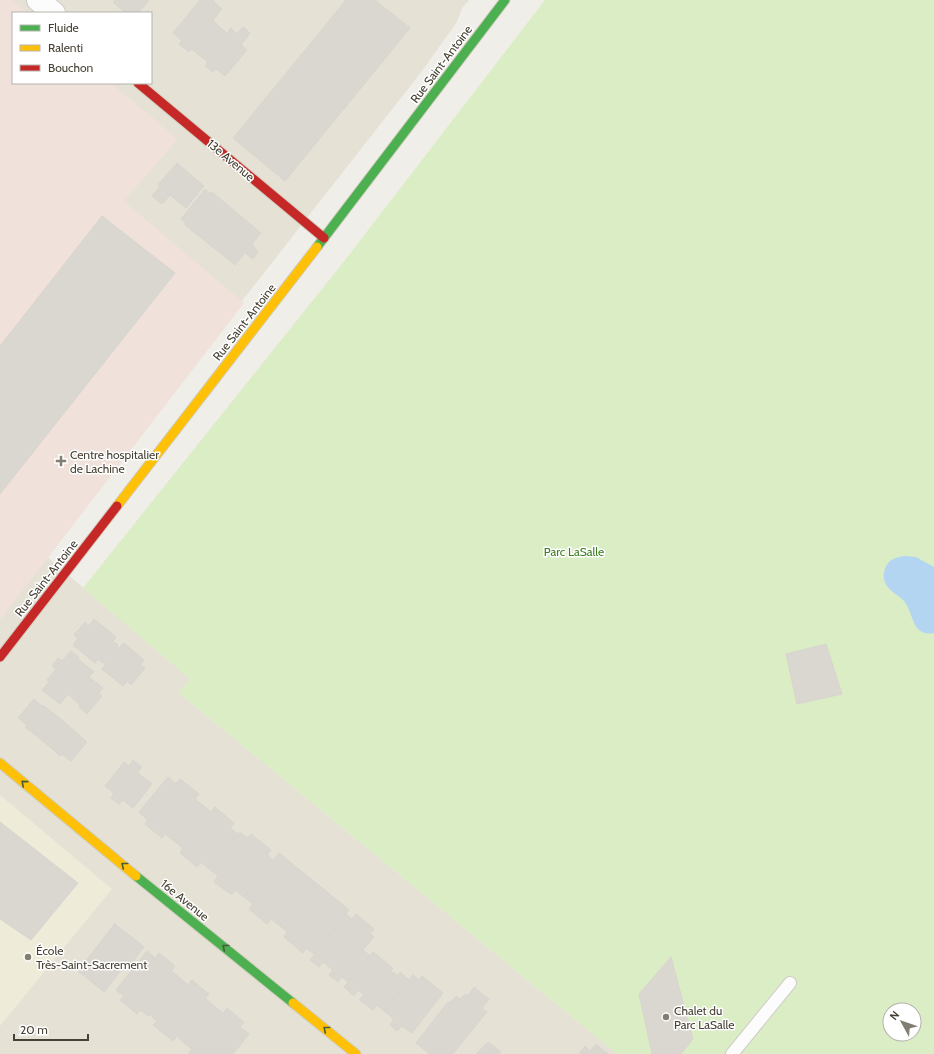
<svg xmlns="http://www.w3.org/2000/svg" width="934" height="1054" font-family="Cabin,sans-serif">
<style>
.residential{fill:#e5e1d5;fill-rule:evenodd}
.education{fill:#efebd9}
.medical{fill:#f0e2db}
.green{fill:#daedc5;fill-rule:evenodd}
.water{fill:#b4d5f2}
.building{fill:#dad7d1;stroke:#d8d5ce}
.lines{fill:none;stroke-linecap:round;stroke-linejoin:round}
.lane-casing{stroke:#ceccc5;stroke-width:14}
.street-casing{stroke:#ceccc5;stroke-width:24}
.fast-casing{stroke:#d0ccbe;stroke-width:11}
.slow-casing{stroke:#d0ccbe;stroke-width:11}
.jam-casing{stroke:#d0ccbe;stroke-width:11}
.lane{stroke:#fdfcfc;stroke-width:12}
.street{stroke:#fdfcfc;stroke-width:22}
.fast{stroke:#4caf50;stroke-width:9}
.slow{stroke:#ffc107;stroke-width:9}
.jam{stroke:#c62828;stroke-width:9}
.oneway{stroke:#485c3a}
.poi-dot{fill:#827e72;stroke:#fff;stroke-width:1.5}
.labels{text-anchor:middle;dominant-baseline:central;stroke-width:3;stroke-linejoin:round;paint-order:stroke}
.street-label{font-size:12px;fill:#474133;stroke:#fff}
.poi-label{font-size:12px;fill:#474133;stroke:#fff;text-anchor:start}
.park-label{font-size:12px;fill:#3d7e21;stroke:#fff}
</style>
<rect width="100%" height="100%" fill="#f0eee8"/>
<path class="residential" d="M0,0H469L462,8L457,22L422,71L44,554L190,679L179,693L617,1054H0ZM13,13H151V83H13Z"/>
<polygon class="education" points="0,795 112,889 0,1026"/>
<polygon class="medical" points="0,0 12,0 27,13 13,13 13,83 111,83 178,139 124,201 244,303 0,620"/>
<path class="green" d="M545,0H934V1054H617L179,693L190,679L83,588L342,264ZM890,1010H914V1034H890Z"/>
<path class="water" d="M905,556L916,557L934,567V633C911,638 914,611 903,600C898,595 891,592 887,586C880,576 885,561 896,558C899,557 902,556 905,556Z"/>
<g class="building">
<polygon points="115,0 149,0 138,13 126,13 122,10 125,6 124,5 121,9 113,2"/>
<polygon points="200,0 214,0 213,1 222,9 213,20 221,28 199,55 192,49 189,52 179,44 182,41 173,33"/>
<polygon points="346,0 375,0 410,28 285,181 233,138"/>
<polygon points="243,27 250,33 241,45 247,50 225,76 216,69 213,72 205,66 208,62 199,55 221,28 227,33 231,28 237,34"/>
<polygon points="177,163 204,186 186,208 170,195 162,204 152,196 160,187 158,185"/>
<polygon points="205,189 211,194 212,192 261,233 252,244 258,252 253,259 245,253 235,265 185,225 186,223 181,219"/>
<polygon points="102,216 175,273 0,494 0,346"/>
<polygon points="94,619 116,637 113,641 118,645 117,646 119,648 124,643 144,660 140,665 145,668 131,685 127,681 123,686 102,669 106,664 104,662 103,663 98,659 95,663 73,645 78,638 74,635 85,622 89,626"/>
<polygon points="826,644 842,694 797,704 786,654"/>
<polygon points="71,651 79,657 78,659 94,672 89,677 103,688 99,693 102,696 87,714 79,707 80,705 68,694 60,704 42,690 49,682 47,680 56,669 52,666 58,658 62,661"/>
<polygon points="34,699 42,706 43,705 63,721 61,723 59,721 43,741 25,727 27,725 18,718"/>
<polygon points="59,721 61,723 63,721 87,742 71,761 62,754 60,756 43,741"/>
<polygon points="133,760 142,767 138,772 139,774 152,784 133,808 123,800 119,804 111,798 114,793 105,786 124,762 129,766"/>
<polygon points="168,777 176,784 180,779 199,794 195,799 203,805 174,841 165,834 162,838 145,824 148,820 139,812"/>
<polygon points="203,805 211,812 215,807 234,823 230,828 238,834 209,869 201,862 197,867 180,853 183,848 174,841"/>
<polygon points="0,822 78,883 31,940 0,919"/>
<polygon points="240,832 247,838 251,834 271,850 267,855 274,860 244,897 235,890 232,895 214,882 218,876 209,869"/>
<polygon points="279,853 315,882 280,926 271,919 267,924 249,909 253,904 244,897"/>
<polygon points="315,882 349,910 314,954 306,948 303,953 284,937 287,932 280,926"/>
<polygon points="346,914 352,919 356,914 374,929 370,934 374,937 363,950 370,956 348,982 342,977 338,982 329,975 333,970 323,962 319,967 310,960"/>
<polygon points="114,923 144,947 128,968 126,964 104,992 78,971 113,926"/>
<polygon points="147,951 155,958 159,953 175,966 171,971 179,977 148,1016 140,1010 137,1014 120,1000 124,996 116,990"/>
<polygon points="373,952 393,968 391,971 393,973 394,972 397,976 400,972 409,980 384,1011 377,1005 373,1010 359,1000 364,995 358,990 354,996 344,987"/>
<polygon points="671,957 693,1039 681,1054 652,1054 639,994"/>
<polygon points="413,975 419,980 422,976 443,993 412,1033 402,1026 397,1031 390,1025 394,1019 384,1011"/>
<polygon points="179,977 188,985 192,980 209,994 205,998 214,1006 184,1043 177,1036 173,1041 153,1025 157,1021 149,1014"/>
<polygon points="474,987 489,999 482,1008 487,1012 453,1054 430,1054 416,1043 448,1002 450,1003 456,996 460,999 465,994 468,996"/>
<polygon points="214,1006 223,1013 227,1008 244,1022 240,1027 249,1034 233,1054 188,1054 192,1049 184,1043"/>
<polygon points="488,1042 501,1052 499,1054 476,1054"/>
<polygon points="596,1044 608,1054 579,1054 585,1046 590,1051"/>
</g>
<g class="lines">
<defs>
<polyline id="lane" points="732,1054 790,983"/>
<polyline id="street" points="38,0 54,13"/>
<g id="fast">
<polyline points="317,247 505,0"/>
<polyline points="136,876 293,1003"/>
</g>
<g id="slow">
<polyline points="117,506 317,247"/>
<polyline points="0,763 136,876"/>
<polyline points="293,1003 356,1054"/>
</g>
<g id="jam">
<polyline points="138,83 324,238"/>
<polyline points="0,657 117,506"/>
</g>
</defs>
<use href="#lane" class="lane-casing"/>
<use href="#street" class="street-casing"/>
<use href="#fast" class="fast-casing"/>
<use href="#slow" class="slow-casing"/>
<use href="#jam" class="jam-casing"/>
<use href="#lane" class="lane"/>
<use href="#street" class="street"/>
<use href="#fast" class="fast"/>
<use href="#slow" class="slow"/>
<use href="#jam" class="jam"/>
</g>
<defs><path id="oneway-chevron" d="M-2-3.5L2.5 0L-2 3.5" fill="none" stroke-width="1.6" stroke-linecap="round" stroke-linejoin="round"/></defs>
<g class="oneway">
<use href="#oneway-chevron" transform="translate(24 783) rotate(-140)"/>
<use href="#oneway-chevron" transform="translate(124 865) rotate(-141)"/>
<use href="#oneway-chevron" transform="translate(225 947) rotate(-141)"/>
<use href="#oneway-chevron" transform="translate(326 1029) rotate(-141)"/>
</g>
<g class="poi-dot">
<path d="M59 455h4v4h4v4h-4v4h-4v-4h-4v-4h4z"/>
<circle cx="28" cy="957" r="4"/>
<circle cx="666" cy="1017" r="4"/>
</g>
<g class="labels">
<g class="street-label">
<text transform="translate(441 64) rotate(-53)">Rue Saint-Antoine</text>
<text transform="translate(231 160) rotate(40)">13e Avenue</text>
<text transform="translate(244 322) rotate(-52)">Rue Saint-Antoine</text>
<text transform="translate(46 578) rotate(-52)">Rue Saint-Antoine</text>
<text transform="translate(185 900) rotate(39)">16e Avenue</text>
</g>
<g class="poi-label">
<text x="70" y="454">Centre hospitalier<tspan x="70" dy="14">de Lachine</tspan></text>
<text x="36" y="950">École<tspan x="36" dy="14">Très-Saint-Sacrement</tspan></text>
<text x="674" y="1010">Chalet du<tspan x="674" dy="14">Parc LaSalle</tspan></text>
</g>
<g class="park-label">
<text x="574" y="551">Parc LaSalle</text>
</g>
</g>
<rect x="12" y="12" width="140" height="72" fill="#ffffff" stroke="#b5b3ad"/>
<rect x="20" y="25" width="20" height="6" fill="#4caf50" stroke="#b5b3ad"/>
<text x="48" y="32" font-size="12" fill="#474133">Fluide</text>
<rect x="20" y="45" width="20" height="6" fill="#ffc107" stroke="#b5b3ad"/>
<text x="48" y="52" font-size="12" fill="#474133">Ralenti</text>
<rect x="20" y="65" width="20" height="6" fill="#c62828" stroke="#b5b3ad"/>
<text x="48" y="72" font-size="12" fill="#474133">Bouchon</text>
<g transform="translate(902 1022) rotate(310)"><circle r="19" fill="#ffffff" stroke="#b5b3ad"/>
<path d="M0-3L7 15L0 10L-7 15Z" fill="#827e72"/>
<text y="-6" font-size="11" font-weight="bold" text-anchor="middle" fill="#474133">N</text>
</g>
<path d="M14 1034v6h74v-6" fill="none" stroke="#474133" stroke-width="2"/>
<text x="20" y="1034" font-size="12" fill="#474133" stroke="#ffffff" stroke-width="3" paint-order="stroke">20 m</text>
</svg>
